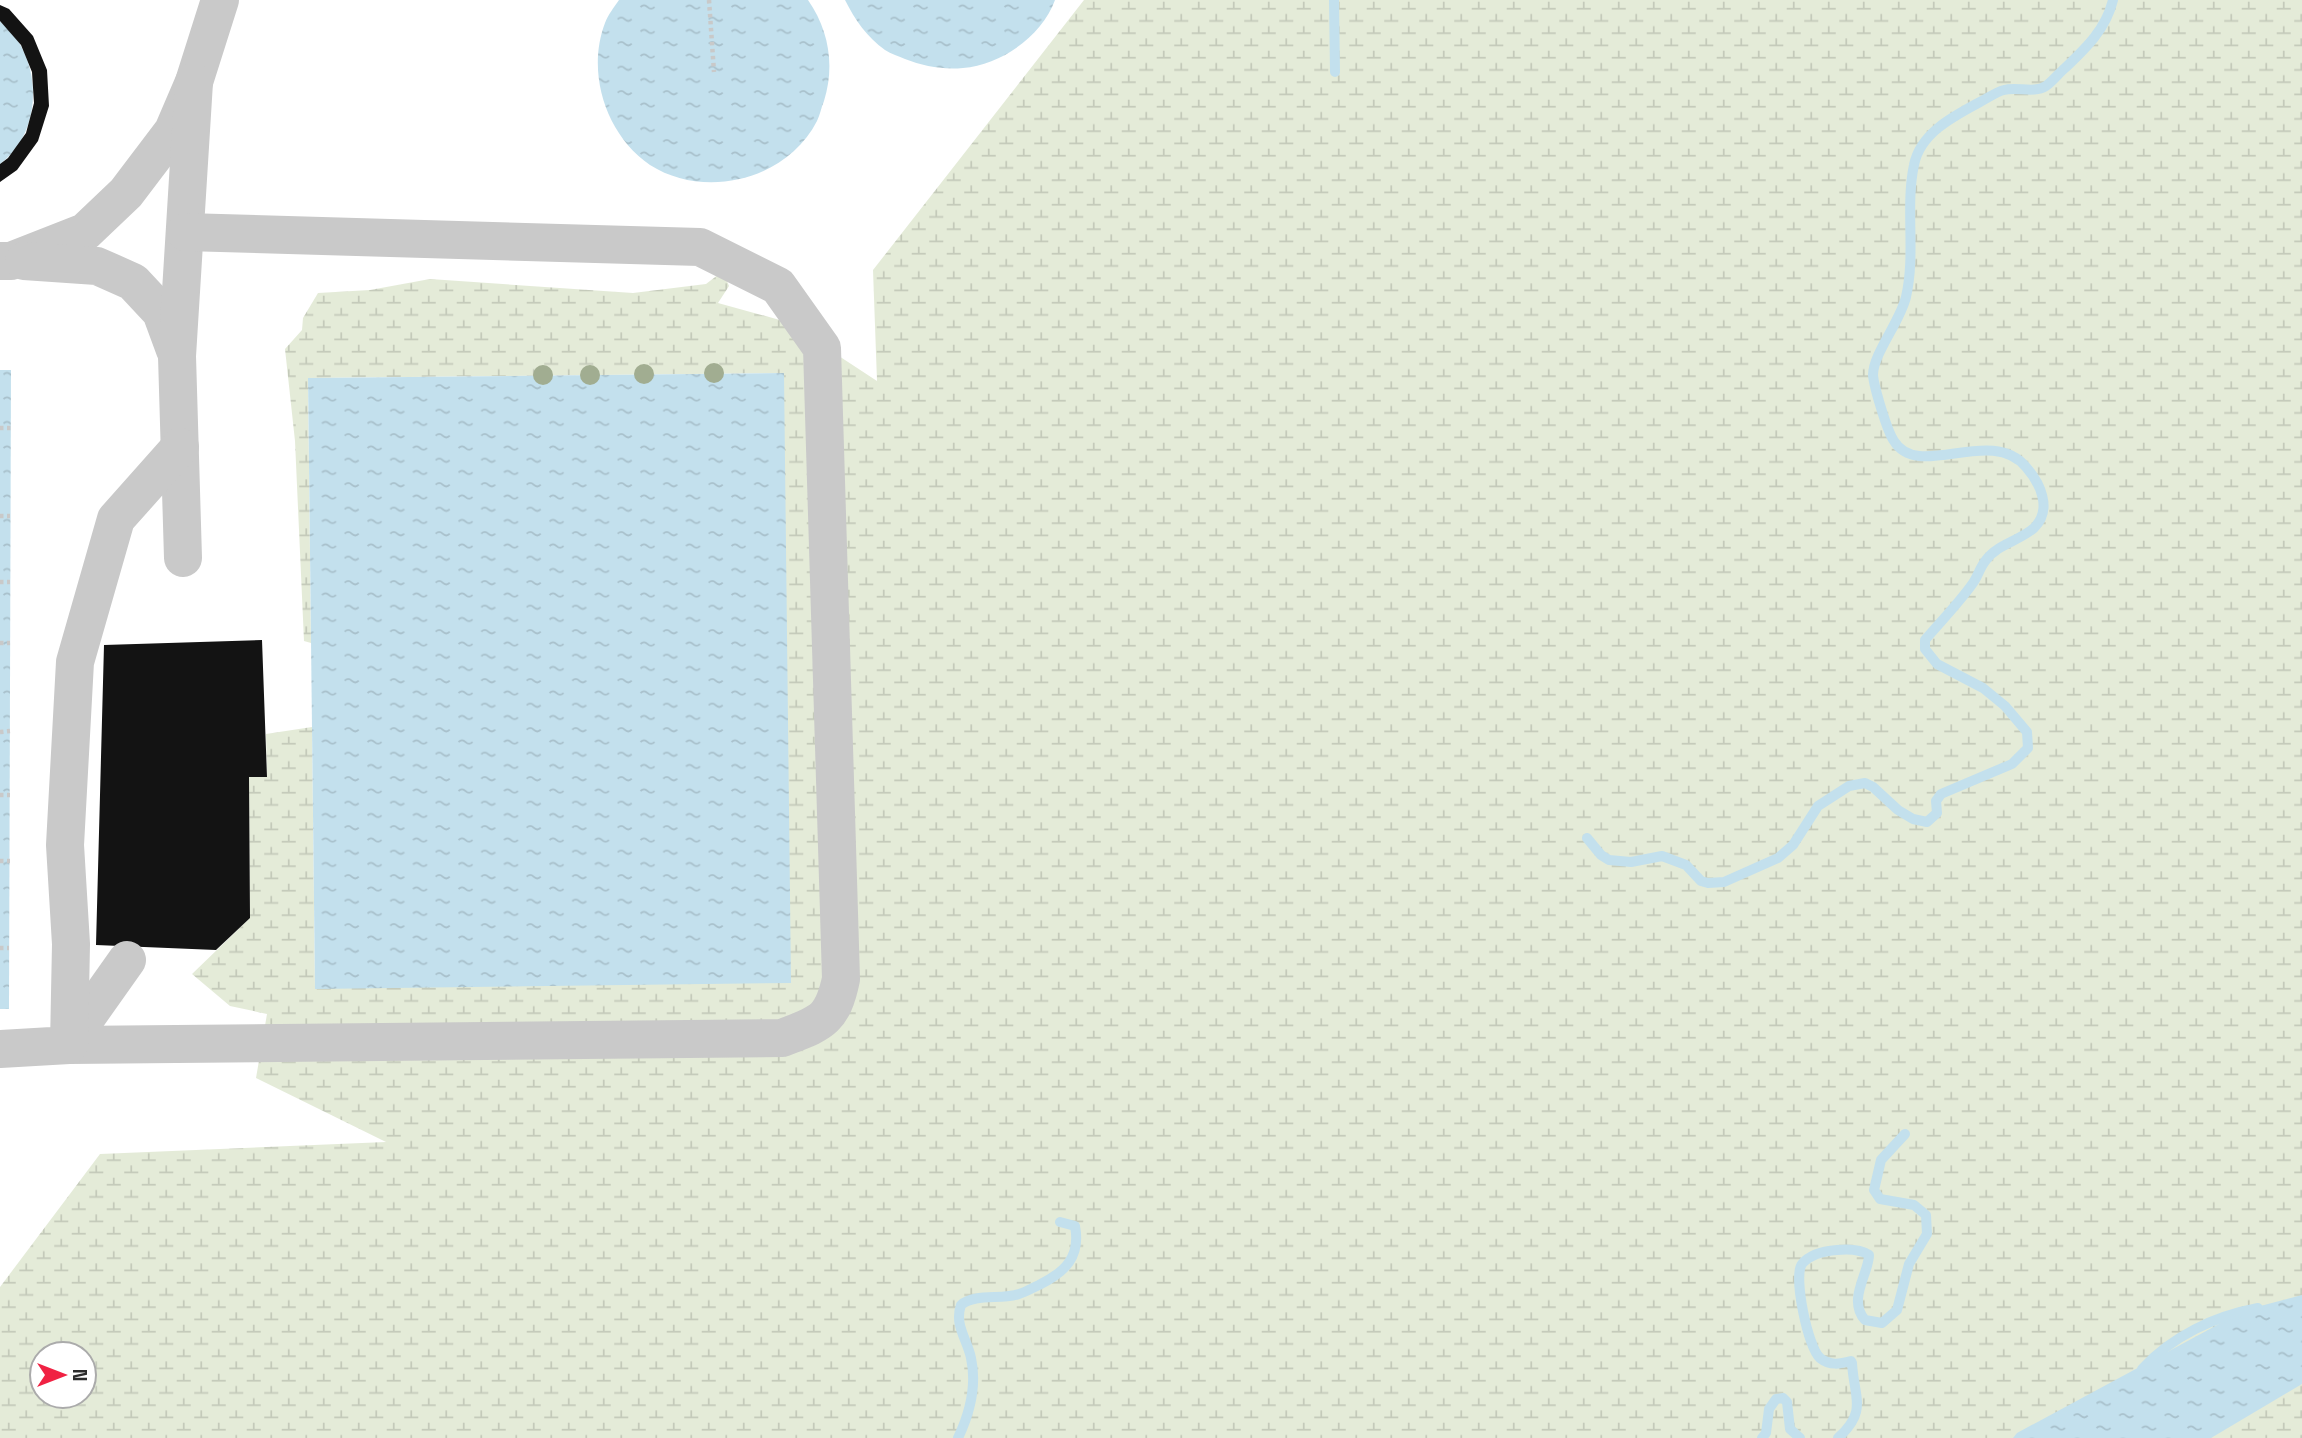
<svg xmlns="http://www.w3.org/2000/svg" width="2302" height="1438" font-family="'Space Grotesk',sans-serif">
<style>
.wetland{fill:url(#wetland-marsh);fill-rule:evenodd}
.water{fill:url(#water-ripples)}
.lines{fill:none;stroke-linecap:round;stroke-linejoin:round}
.stream{stroke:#c3e0ed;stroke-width:10}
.building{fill:#131313}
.path{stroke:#c9c9c9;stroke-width:4.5;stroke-dasharray:3.5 3.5;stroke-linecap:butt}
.minor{stroke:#c9c9c9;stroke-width:38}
.tree{fill:#a1ad91}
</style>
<defs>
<pattern id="wetland-marsh" width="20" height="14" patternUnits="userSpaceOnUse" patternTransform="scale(1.75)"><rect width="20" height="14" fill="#e4ebd8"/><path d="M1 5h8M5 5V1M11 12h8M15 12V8" fill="none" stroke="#c4caba"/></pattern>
<pattern id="water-ripples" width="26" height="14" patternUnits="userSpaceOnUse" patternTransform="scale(1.75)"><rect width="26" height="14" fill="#c3e0ed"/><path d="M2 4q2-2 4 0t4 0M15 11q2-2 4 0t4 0" fill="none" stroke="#a8c0cb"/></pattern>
</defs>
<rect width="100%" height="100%" fill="#fff"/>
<path class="wetland" d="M1084,0H2302V1438H0V1287L100,1154L386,1142L256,1078L267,1014L230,1006L192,974L250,918L249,777L267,776L266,734L312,727L315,988L784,373L308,378L311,643L304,641L295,441L285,349L302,330L303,318L318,293L370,290L430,279L633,293L706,284L723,271L729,286L718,303L787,322L877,381L873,270ZM42,1354H84V1396H42Z"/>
<g class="water">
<path d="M619,0H808C829,30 835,66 824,101C821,108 820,115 817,121C787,180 705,200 650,165C606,135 586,73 605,23C608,15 614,7 619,0Z"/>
<path d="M845,0H1055C1042,36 1001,65 963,68C943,70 923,66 905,59C899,56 891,54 885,50C867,37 855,20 845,0Z"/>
<path d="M0,21C7,28 17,37 21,46C42,84 36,138 0,164Z"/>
<polygon points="0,370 11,370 9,1009 0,1009"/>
<polygon points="784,373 791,983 315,989 308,378"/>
<polygon points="2302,1295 2302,1384 2211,1438 2013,1438 2017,1433 2245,1310"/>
</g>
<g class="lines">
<g class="stream">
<polyline points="1334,0 1335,72"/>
<path d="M1587,838L1601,855L1609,860L1631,862L1662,856L1686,865L1701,881L1708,883L1724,882L1778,858L1793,845L1818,806L1849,786L1865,783L1873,787L1898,810L1913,819L1927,822L1937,813L1936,801L1941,794L2012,764L2028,748L2027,732L2005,706L1983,688L1937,664L1925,649V640C1941,621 1959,603 1973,583C1978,576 1980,567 1986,560C1998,544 2019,541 2034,528C2053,509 2040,483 2026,467C1991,425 1918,481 1894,441C1887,431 1874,387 1873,375C1873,354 1900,322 1906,297C1916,253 1905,207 1914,165C1920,133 1954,116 1980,102C1988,98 1996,92 2004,90C2017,86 2033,94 2046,86C2053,81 2059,73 2065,68C2086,48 2106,29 2113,0"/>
<path d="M2142,1369C2172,1336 2215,1316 2258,1308"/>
<path d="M958,1438C970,1413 977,1386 971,1358C967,1339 954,1325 961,1305C975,1293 1001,1300 1019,1294C1026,1292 1032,1288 1039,1285C1065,1272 1081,1257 1075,1226L1060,1222"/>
<polyline points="1762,1438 1766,1433 1769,1409 1776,1399 1783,1398 1787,1402 1790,1429 1800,1438"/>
<path d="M1838,1438C1868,1411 1854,1398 1852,1363L1851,1361C1840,1364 1830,1366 1820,1358C1808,1348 1793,1276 1802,1264C1810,1254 1825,1251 1837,1250C1847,1249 1860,1249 1869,1255C1869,1273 1847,1300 1865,1320L1882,1323L1897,1310L1909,1264L1927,1234L1926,1215L1914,1205L1880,1199L1874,1190L1881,1160L1905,1134"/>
</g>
</g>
<g class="building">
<polygon points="0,5 9,9 33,36 47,70 49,106 38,141 17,170 0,182 0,164 8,158 26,133 34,103 32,72 21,45 0,21"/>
<polygon points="262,640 267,777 249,777 250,918 216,950 96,945 104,645"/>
</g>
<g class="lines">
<g class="path">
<polyline points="709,0 714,72"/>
<polyline points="0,428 11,428"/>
<polyline points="0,516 10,516"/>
<polyline points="0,582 10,582"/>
<polyline points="0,643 10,643"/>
<polyline points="0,732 10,731"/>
<polyline points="0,795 10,795"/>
<polyline points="0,861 10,861"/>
<polyline points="0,948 9,948"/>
</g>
<g class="minor">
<polyline points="0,261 11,261 85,232 126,193 173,131 194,82 220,0"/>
<polyline points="24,261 97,266 133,282 161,312 175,350"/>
<polyline points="183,558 177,356 194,82"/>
<polyline points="69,1042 127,960"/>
<path d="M69,1045L782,1038C820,1023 832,1022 841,979L822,348L778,286L700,247L185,232"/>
<polyline points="0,1049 69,1045 71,944 65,845 75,662 116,519 180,447"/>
</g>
</g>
<g class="tree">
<circle cx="714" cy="373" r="10"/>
<circle cx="644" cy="374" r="10"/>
<circle cx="543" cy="375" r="10"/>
<circle cx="590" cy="375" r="10"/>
</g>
<g transform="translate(63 1375) rotate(90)"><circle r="33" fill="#ffffff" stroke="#ababab" stroke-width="2"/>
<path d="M0-5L12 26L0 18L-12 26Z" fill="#f02243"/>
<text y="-10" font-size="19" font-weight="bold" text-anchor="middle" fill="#2c2c2c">N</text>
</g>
</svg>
